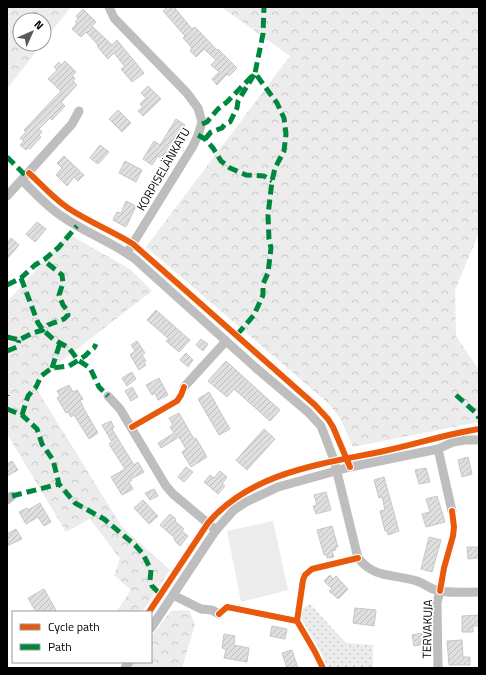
<svg xmlns="http://www.w3.org/2000/svg" width="486" height="675" font-family="'Titillium Web',sans-serif">
<style>
.forest{fill:url(#forest-crowns)}
.park{fill:url(#park-dots)}
.pitch{fill:#ececec}
.building{fill:url(#building-hatch);stroke:#c7c7c7}
.lines{fill:none;stroke-linecap:round;stroke-linejoin:round}
.minor{stroke:#bebebe;stroke-width:9}
.quiet{stroke:#00873e;stroke-width:5;stroke-dasharray:10 5;stroke-linecap:butt}
.cycleway-casing{stroke:#fff;stroke-width:8}
.cycleway{stroke:#e8590c;stroke-width:6}
.labels{text-anchor:middle;dominant-baseline:central;stroke-width:3.5;stroke-linejoin:round;paint-order:stroke}
.street-label{font-size:12px;fill:#000;stroke:#fff}
</style>
<defs>
<pattern id="forest-crowns" width="20" height="18" patternUnits="userSpaceOnUse"><rect width="20" height="18" fill="#ececec"/><path d="M2 6a3 3 0 1 1 6 0M12 15a3 3 0 1 1 6 0" fill="none" stroke="#c9c9c9"/></pattern>
<pattern id="park-dots" width="8" height="8" patternUnits="userSpaceOnUse"><rect width="8" height="8" fill="#ececec"/><path d="M2 2h.1M6 6h.1" fill="none" stroke="#c9c9c9" stroke-width="1.8" stroke-linecap="round"/></pattern>
<pattern id="building-hatch" width="6" height="6" patternUnits="userSpaceOnUse"><rect width="6" height="6" fill="#dfdfdf"/><path d="M-1 1l2-2M0 6l6-6M5 7l2-2" fill="none" stroke="#bebebe"/></pattern>
</defs>
<rect width="100%" height="100%" fill="#fff"/>
<g class="forest">
<polygon points="7,7 71,7 44,41 44,20 20,20 20,44 42,44 7,89"/>
<polygon points="221,7 479,7 479,233 455,290 456,336 479,370 479,422 353,447 340,418 328,403 146,247 290,56"/>
<polygon points="68,234 130,269 152,291 33,383 122,527 170,570 142,612 116,612 131,590 114,575 120,559 90,519 66,532 7,434 7,302"/>
<polygon points="189,610 195,624 182,668 128,668 132,662 151,662 151,637 171,611"/>
</g>
<polygon class="park" points="310,604 346,643 373,645 373,668 328,668 320,650 301,618 302,609"/>
<polygon class="pitch" points="273,521 288,590 241,602 227,531"/>
<g class="building">
<polygon points="168,7 174,7 192,29 195,27 217,50 218,49 237,68 229,76 227,74 217,85 212,79 219,72 211,65 216,60 204,49 196,57 190,51 192,48 183,38 185,36 163,11"/>
<polygon points="83,9 96,22 92,26 112,45 117,40 144,73 132,82 121,69 125,67 114,53 108,59 97,46 98,45 86,32 81,37 72,29 77,23 75,22 78,19 76,16"/>
<polygon points="65,61 76,72 72,76 75,78 73,81 77,85 61,102 65,106 52,120 50,118 39,129 42,132 39,135 41,137 30,149 28,148 26,150 20,145 24,141 20,138 26,132 24,130 61,91 48,79 57,70 54,67 59,62 61,65"/>
<polygon points="148,86 161,99 143,116 138,111 143,107 140,104 146,98 141,93"/>
<polygon points="118,110 131,123 122,132 109,119"/>
<polygon points="176,119 185,125 169,150 172,152 166,161 158,156 152,165 143,159 154,141 160,145"/>
<polygon points="100,145 109,152 98,164 90,158"/>
<polygon points="64,156 84,175 78,181 74,177 67,186 56,175 62,168 57,163"/>
<polygon points="125,161 142,170 136,182 119,173"/>
<polygon points="126,201 136,206 126,227 113,220 117,212 121,213"/>
<polygon points="37,222 46,229 35,242 26,234"/>
<polygon points="11,238 19,245 7,259 7,243"/>
<polygon points="156,310 190,340 179,352 166,341 169,339 147,320"/>
<polygon points="201,339 208,344 203,351 196,345"/>
<polygon points="137,341 145,353 142,355 146,361 144,363 146,365 139,370 130,355 135,351 131,345"/>
<polygon points="186,353 193,360 188,367 180,360"/>
<polygon points="226,361 280,410 270,421 234,389 227,397 208,381"/>
<polygon points="132,372 136,379 127,386 122,378"/>
<polygon points="159,378 168,395 158,400 155,393 152,395 146,385"/>
<polygon points="69,385 73,392 77,390 83,399 80,400 84,409 98,433 89,439 74,415 71,417 68,412 66,413 57,398 60,396 57,391"/>
<polygon points="132,387 138,397 131,401 125,391"/>
<polygon points="209,392 230,429 219,435 198,399"/>
<polygon points="179,413 194,439 196,438 207,457 191,467 182,452 186,449 179,437 161,448 158,443 174,433 170,427 173,425 169,418"/>
<polygon points="111,421 114,427 112,429 134,465 138,462 144,472 131,479 132,480 129,482 133,489 122,495 111,477 125,469 109,444 112,442 102,425"/>
<polygon points="264,429 275,439 247,470 236,460"/>
<polygon points="468,457 472,474 462,477 458,460"/>
<polygon points="12,461 18,470 7,476 7,464"/>
<polygon points="186,467 193,472 184,482 178,477"/>
<polygon points="426,468 430,482 419,484 415,470"/>
<polygon points="220,471 227,477 222,484 225,486 218,494 204,482 210,475 214,478"/>
<polygon points="384,477 399,531 388,535 387,531 385,531 380,511 385,510 382,497 379,498 374,480"/>
<polygon points="154,489 158,496 150,500 145,493"/>
<polygon points="326,492 331,510 316,514 313,506 317,505 314,495"/>
<polygon points="437,496 445,522 426,527 422,514 430,512 426,499"/>
<polygon points="143,500 158,516 149,524 134,508"/>
<polygon points="40,503 51,522 44,526 38,517 26,524 19,512 27,508 28,510"/>
<polygon points="170,514 176,519 175,521 184,529 182,531 188,536 180,546 174,540 175,538 160,525"/>
<polygon points="332,526 338,547 335,547 336,550 332,551 334,557 327,558 326,554 324,555 317,530"/>
<polygon points="16,529 22,539 7,546 7,534"/>
<polygon points="429,537 441,540 432,572 421,569"/>
<polygon points="467,547 479,547 479,558 468,559"/>
<polygon points="330,575 333,579 336,576 348,589 338,599 329,591 332,589 324,581"/>
<polygon points="44,589 57,612 36,612 28,598"/>
<polygon points="355,608 376,610 374,626 353,623"/>
<polygon points="479,615 479,626 473,626 473,632 462,632 462,616"/>
<polygon points="272,626 287,629 285,639 270,636"/>
<polygon points="422,633 424,644 414,646 412,635"/>
<polygon points="224,634 235,636 234,645 249,648 247,662 224,658 226,649 222,648"/>
<polygon points="462,640 463,657 470,657 470,665 449,665 447,641"/>
<polygon points="292,650 298,668 287,668 282,653"/>
</g>
<g class="lines">
<g class="minor">
<polyline points="109,7 114,18 187,93 198,108 202,122 198,135 193,146 127,253"/>
<path d="M22,180C35,193 47,207 63,217C86,233 112,242 135,259L256,368L308,412L321,426L334,460L358,558C374,578 391,574 413,580C420,581 426,586 433,589C447,594 464,592 479,592"/>
<polyline points="7,196 72,124 79,111"/>
<polyline points="184,387 226,341"/>
<polyline points="108,396 120,409 166,486 173,494 216,530"/>
<polyline points="438,449 452,511"/>
<polyline points="7,500 12,496"/>
<polyline points="173,595 201,609 212,610 219,614"/>
<polyline points="151,628 216,530 234,510 246,502 278,487 350,467 438,449 453,442 465,440 479,440"/>
<polyline points="125,668 129,662"/>
<polyline points="438,668 437,603 440,591"/>
</g>
<g class="quiet">
<polyline points="202,124 207,122 218,109 227,102 255,73 263,34 264,7"/>
<polyline points="198,135 205,139 213,148 221,161 230,168 246,175 264,176 272,181"/>
<polyline points="205,139 211,132 222,128 225,124 230,122 237,108 238,101 255,73 277,103 284,118 286,134 284,151 275,168 272,181 268,215 269,239 271,248 268,273 263,284 263,295 254,315 236,336"/>
<polyline points="7,157 26,176"/>
<polyline points="21,278 38,323 43,330 53,339 69,348 78,360 90,368 99,387 108,396"/>
<polyline points="7,285 21,278 35,265 45,259 58,248 77,226"/>
<polyline points="7,337 19,340 33,333 43,330 48,325 64,319 68,315 67,310 63,305 59,295 63,283 62,275 47,263 45,259"/>
<polyline points="7,351 17,347 19,340"/>
<polyline points="52,368 60,343"/>
<polyline points="7,395 7,396"/>
<polyline points="456,395 476,413 479,418"/>
<polyline points="7,409 22,415 37,429 42,444 53,460 59,484 75,503 104,519 135,545 143,554 151,570 150,580 152,586 160,594"/>
<polyline points="22,415 28,396 36,387 41,376 52,368 69,366 85,356 90,351 94,348 96,344"/>
<polyline points="12,496 59,484"/>
</g>
<defs>
<g id="cycleway">
<path d="M29,173C41,184 54,199 68,208C89,222 112,231 133,244L315,405L328,419L333,427L350,467"/>
<polyline points="132,427 177,401 181,395 184,387"/>
<polyline points="440,591 444,568 453,536 454,527 452,511"/>
<path d="M149,612L208,523C251,472 322,464 384,451C416,444 447,434 479,429"/>
<polyline points="219,614 227,607 297,621 314,650 323,668"/>
<polyline points="297,621 303,580 305,575 312,569 358,558"/>
</g>
</defs>
<use href="#cycleway" class="cycleway-casing"/>
<use href="#cycleway" class="cycleway"/>
</g>
<g class="labels">
<g class="street-label">
<text transform="translate(163 169) rotate(-60)">KORPISELÄNKATU</text>
<text transform="translate(427 629) rotate(-89)">TERVAKUJA</text>
</g>
</g>
<rect width="486" height="675" fill="none" stroke="#000000" stroke-width="16"/>
<rect x="12" y="611" width="140" height="52" fill="#ffffff" stroke="#999999"/>
<rect x="20" y="624" width="20" height="6" fill="#e8590c" stroke="#999999"/>
<text x="48" y="631" font-size="12" fill="#000000">Cycle path</text>
<rect x="20" y="644" width="20" height="6" fill="#00873e" stroke="#999999"/>
<text x="48" y="651" font-size="12" fill="#000000">Path</text>
<g transform="translate(32 32) rotate(45)"><circle r="19" fill="#ffffff" stroke="#999999"/>
<path d="M0-3L7 15L0 10L-7 15Z" fill="#595959"/>
<text y="-6" font-size="11" font-weight="bold" text-anchor="middle" fill="#000000">N</text>
</g>
</svg>
